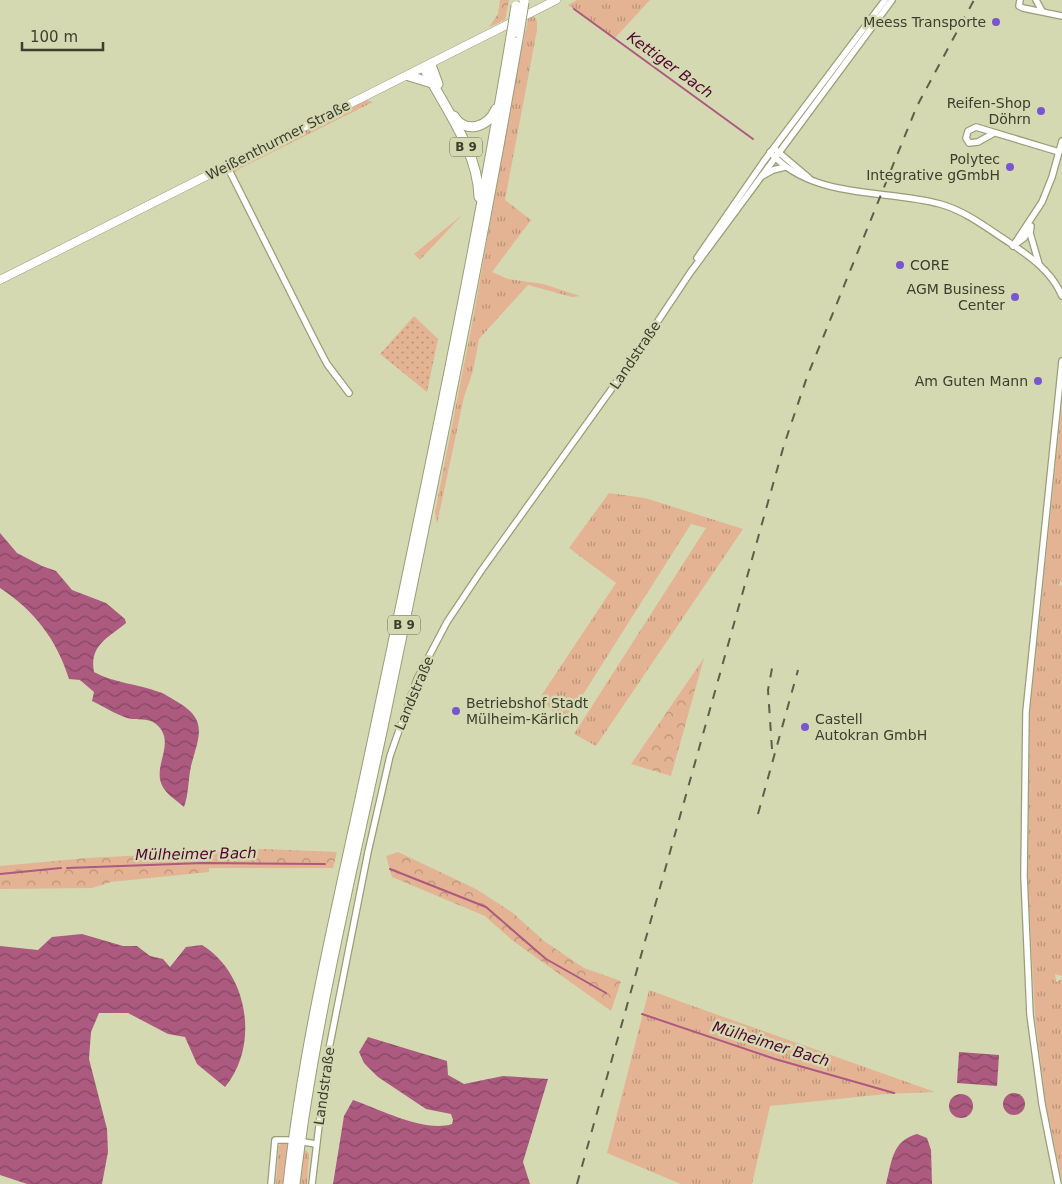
<svg xmlns="http://www.w3.org/2000/svg" width="1062" height="1184" font-family="'DejaVu Sans',sans-serif">
<style>
.grass{fill:url(#grass-tufts)}
.forest{fill:url(#forest-crowns)}
.park{fill:url(#park-dots)}
.water{fill:url(#water-waves)}
.lines{fill:none;stroke-linecap:round;stroke-linejoin:round}
.stream{stroke:#ac5a7f;stroke-width:2}
.minor-casing{stroke:#999e78;stroke-width:8}
.major-casing{stroke:#999e78;stroke-width:9}
.highway-casing{stroke:#999e78;stroke-width:11}
.minor{stroke:#fff;stroke-width:5.5}
.major{stroke:#fff;stroke-width:8}
.highway{stroke:#fff;stroke-width:9}
.rail{stroke:#5c5f4a;stroke-width:2;stroke-dasharray:9 9;stroke-linecap:butt}
.highway-bridge-casing{stroke:#999e78;stroke-width:11;stroke-linecap:butt}
.highway-bridge{stroke:#fff;stroke-width:9}
.poi-dot{fill:#7955ce;stroke:#d4d9b2;stroke-width:2}
.labels{text-anchor:middle;dominant-baseline:central;stroke-width:5;stroke-linejoin:round;paint-order:stroke}
.shield{fill:#d4d9b2;stroke:#6a6c56;stroke-width:1}
.shield-label{font-size:12px;font-weight:bold;fill:#3c3e2e}
.poi-label{font-size:14px;fill:#3c3e2e;stroke:#d4d9b2;text-anchor:end}
.street-label{font-size:14px;fill:#3c3e2e;stroke:#d4d9b2}
.water-label{font-size:15px;font-style:italic;fill:#520230;stroke:#d4d9b2}
</style>
<defs>
<pattern id="grass-tufts" width="24" height="20" patternUnits="userSpaceOnUse" patternTransform="scale(1.25)"><rect width="24" height="20" fill="#e4b394"/><path d="M3 7l-1-3M5 7V3M7 7l1-3M15 17l-1-3M17 17v-4M19 17l1-3" fill="none" stroke="#ba9379"/></pattern>
<pattern id="forest-crowns" width="20" height="18" patternUnits="userSpaceOnUse" patternTransform="scale(1.25)"><rect width="20" height="18" fill="#e4b394"/><path d="M2 6a3 3 0 1 1 6 0M12 15a3 3 0 1 1 6 0" fill="none" stroke="#ba9379"/></pattern>
<pattern id="park-dots" width="8" height="8" patternUnits="userSpaceOnUse" patternTransform="scale(1.25)"><rect width="8" height="8" fill="#e4b394"/><path d="M2 2h.1M6 6h.1" fill="none" stroke="#ba9379" stroke-width="1.8" stroke-linecap="round"/></pattern>
<pattern id="water-waves" width="16" height="10" patternUnits="userSpaceOnUse" patternTransform="scale(1.25)"><rect width="16" height="10" fill="#ac5a7f"/><path d="M0 5q4-4 8 0t8 0" fill="none" stroke="#864863"/></pattern>
</defs>
<rect width="100%" height="100%" fill="#d4d9b2"/>
<g class="grass">
<polygon points="577,0 650,0 614,39 568,5"/>
<polygon points="533,15 537,21 537,30 505,200 531,220 492,272 508,279 543,284 580,296 572,297 528,285 479,339 473,371 464,397 437,524 435,512 473,319 520,56 529,16"/>
<polygon points="367,100 373,102 239,169 234,173 234,166"/>
<polygon points="462,215 420,260 414,254"/>
<polygon points="1062,405 1062,582 1060,580 1059,586 1062,585 1062,976 1055,974 1056,982 1062,979 1062,1181 1046,1104 1035,1017 1028,882 1030,712"/>
<polygon points="609,493 645,498 743,529 596,746 574,734 706,528 691,524 563,726 541,696 616,583 569,548"/>
<polygon points="649,990 690,1005 935,1092 886,1094 770,1106 752,1184 681,1184 607,1153"/>
<polygon points="283,1142 288,1142 283,1184 276,1184 279,1146"/>
<polygon points="303,1147 309,1154 307,1184 300,1184"/>
</g>
<g class="forest">
<polygon points="500,0 509,0 505,20 489,27 498,14"/>
<polygon points="704,658 671,776 631,764"/>
<polygon points="264,849 337,852 333,868 209,868 209,872 111,882 92,888 0,889 0,866 87,858"/>
<polygon points="398,852 476,889 513,913 544,941 584,968 621,981 611,1011 513,941 485,916 392,877 386,856"/>
</g>
<polygon class="park" points="414,316 438,339 427,392 380,354"/>
<g class="water">
<path d="M0,533L17,553L42,566L56,571L72,590L106,603L125,619L126,623C108,638 89,645 94,672C114,683 138,684 159,692C166,694 170,698 176,701C209,720 199,735 191,766C188,780 189,793 184,807C175,799 162,792 160,779C157,760 175,740 156,724C147,717 137,721 127,718C115,714 103,706 92,701L94,692L80,680L69,679C57,640 34,610 0,588Z"/>
<path d="M82,934L123,946H137L150,956L163,959L170,967L186,947L202,945C248,973 260,1045 225,1087L197,1064L185,1037L168,1034L128,1013H99L91,1032L89,1059L107,1129L108,1152L102,1184H27L0,1175V946L38,950L52,937Z"/>
<path d="M368,1037L447,1061L448,1075L464,1084L503,1076L548,1079L523,1162L530,1184H333L344,1116L353,1100C379,1109 425,1133 452,1124L453,1120L451,1114L426,1109L378,1077L364,1063L359,1052Z"/>
<polygon points="959,1052 999,1055 997,1086 957,1083"/>
<circle cx="1014" cy="1104" r="11"/>
<circle cx="961" cy="1106" r="12"/>
<path d="M917,1134L927,1138L931,1150L932,1184H886C892,1161 892,1141 917,1134Z"/>
</g>
<g class="lines">
<g class="stream">
<polyline points="574,9 753,139"/>
<polyline points="67,868 203,863 325,864"/>
<polyline points="390,869 486,907 546,959 606,993"/>
<polyline points="0,874 61,868"/>
<polyline points="642,1014 775,1059 894,1093"/>
</g>
<defs>
<g id="minor">
<polyline points="1020,0 1019,6 1023,8 1062,16"/>
<polyline points="1036,0 1042,11"/>
<polyline points="994,133 978,142 969,143 966,138 968,131 976,127 1059,152"/>
<polyline points="776,150 809,178"/>
<path d="M770,152C812,200 885,189 940,204C966,211 988,229 1010,243C1031,257 1052,272 1062,296"/>
<polyline points="227,166 315,341 327,364 349,393"/>
<polyline points="762,176 773,170 785,167"/>
<polyline points="1031,226 1030,233 1039,264"/>
<polyline points="1013,246 1042,202 1052,177 1062,141"/>
<polyline points="1013,246 1024,238 1030,228"/>
<polyline points="697,258 764,161 885,0"/>
<polyline points="304,1142 315,1144"/>
<polyline points="271,1184 275,1140 288,1140"/>
<polyline points="312,1184 327,1059 368,852 390,756 417,679 447,622 481,571 628,366 690,273 892,0"/>
<polyline points="1058,1184 1042,1104 1030,1015 1024,876 1026,712 1062,361"/>
</g>
<polyline id="major" points="0,280 556,0"/>
<g id="highway">
<polyline points="431,65 438,84"/>
<path d="M424,68C445,108 478,151 479,197"/>
<polyline points="409,76 432,83"/>
<path d="M454,116C465,134 488,128 496,109"/>
<path d="M288,1184C304,1038 340,895 370,752C420,514 471,277 511,37"/>
<path d="M295,1184C313,1030 351,878 383,727C431,496 479,265 519,33"/>
</g>
</defs>
<use href="#minor" class="minor-casing"/>
<use href="#major" class="major-casing"/>
<use href="#highway" class="highway-casing"/>
<use href="#minor" class="minor"/>
<use href="#major" class="major"/>
<use href="#highway" class="highway"/>
<g class="rail">
<polyline points="772,749 768,690 773,663"/>
<polyline points="758,814 798,670"/>
<polyline points="577,1184 784,445 807,377 917,106 974,0"/>
</g>
<defs>
<g id="highway-bridge">
<polyline points="519,33 524,2"/>
<polyline points="511,37 516,6"/>
</g>
</defs>
<use href="#highway-bridge" class="highway-bridge-casing"/>
<use href="#highway-bridge" class="highway-bridge"/>
</g>
<g class="poi-dot">
<circle cx="996" cy="22" r="5"/>
<circle cx="1041" cy="111" r="5"/>
<circle cx="1010" cy="167" r="5"/>
<circle cx="900" cy="265" r="5"/>
<circle cx="1015" cy="297" r="5"/>
<circle cx="1038" cy="381" r="5"/>
<circle cx="456" cy="711" r="5"/>
<circle cx="805" cy="727" r="5"/>
</g>
<g class="labels">
<g class="shield">
<rect x="450" y="137.5" width="32" height="19" rx="4"/>
<rect x="388" y="615.5" width="32" height="19" rx="4"/>
</g>
<g class="shield-label">
<text x="466" y="147">B 9</text>
<text x="404" y="625">B 9</text>
</g>
<g class="poi-label">
<text x="986" y="22">Meess Transporte</text>
<text x="1031" y="103">Reifen-Shop<tspan x="1031" dy="16">Döhrn</tspan></text>
<text x="1000" y="159">Polytec<tspan x="1000" dy="16">Integrative gGmbH</tspan></text>
<text x="910" y="265" text-anchor="start">CORE</text>
<text x="1005" y="289">AGM Business<tspan x="1005" dy="16">Center</tspan></text>
<text x="1028" y="381">Am Guten Mann</text>
<text x="466" y="703" text-anchor="start">Betriebshof Stadt<tspan x="466" dy="16">Mülheim-Kärlich</tspan></text>
<text x="815" y="719" text-anchor="start">Castell<tspan x="815" dy="16">Autokran GmbH</tspan></text>
</g>
<g class="street-label">
<text transform="translate(278 140) rotate(-27)">Weißenthurmer Straße</text>
<text transform="translate(635 355) rotate(-56)">Landstraße</text>
<text transform="translate(414 693) rotate(-67)">Landstraße</text>
<text transform="translate(324 1086) rotate(-82)">Landstraße</text>
</g>
<g class="water-label">
<text transform="translate(670 65) rotate(36)">Kettiger Bach</text>
<text transform="translate(196 854) rotate(-1)">Mülheimer Bach</text>
<text transform="translate(771 1044) rotate(17)">Mülheimer Bach</text>
</g>
</g>
<path d="M22 42v8h81v-8" fill="none" stroke="#3c3e2e" stroke-width="2.5"/>
<text x="30" y="42" font-size="15" fill="#3c3e2e" stroke="#d4d9b2" stroke-width="4" paint-order="stroke">100 m</text>
</svg>
